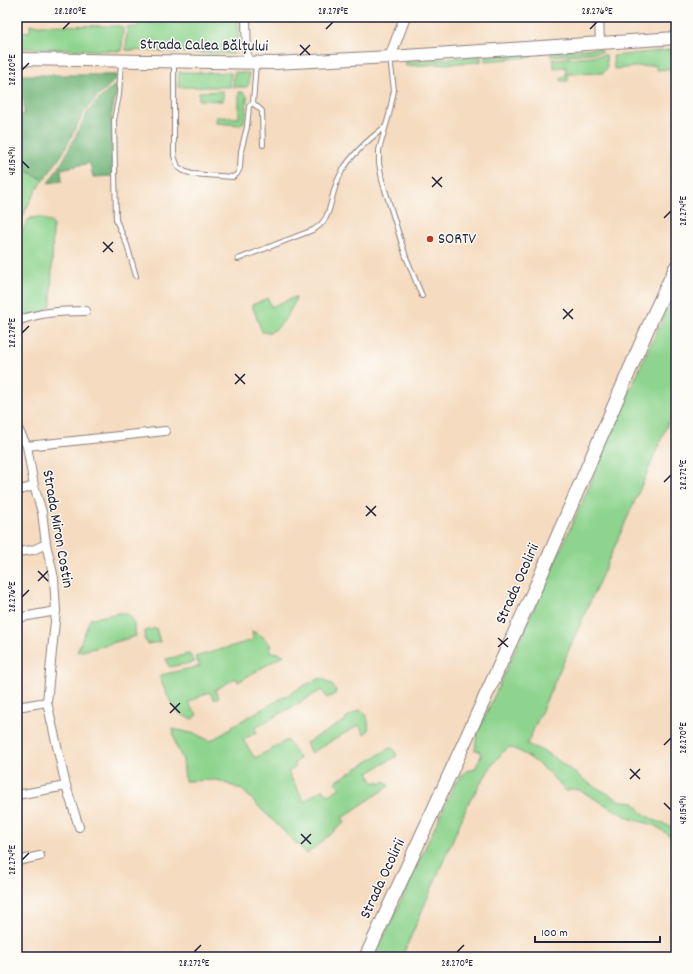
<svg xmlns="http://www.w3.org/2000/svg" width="693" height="974" font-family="Dekko,sans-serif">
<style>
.green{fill:#8ed48e;stroke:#587b64}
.forest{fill:#72b679;stroke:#4a6c5a}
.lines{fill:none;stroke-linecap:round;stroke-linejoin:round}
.service-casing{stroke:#8c7e7d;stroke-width:6}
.minor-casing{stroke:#8c7e7d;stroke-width:10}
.tertiary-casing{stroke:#8c7e7d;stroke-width:12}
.secondary-casing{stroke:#8c7e7d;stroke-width:14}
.primary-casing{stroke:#8c7e7d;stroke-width:15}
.service{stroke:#fff;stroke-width:4}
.minor{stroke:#fff;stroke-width:8}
.tertiary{stroke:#fff;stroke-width:10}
.secondary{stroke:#fff;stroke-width:12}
.primary{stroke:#fff;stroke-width:13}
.ticks{fill:none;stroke:#22223b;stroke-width:1.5}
.poi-dot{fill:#c8321e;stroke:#fdfcf7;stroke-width:1.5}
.labels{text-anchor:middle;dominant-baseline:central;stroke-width:3;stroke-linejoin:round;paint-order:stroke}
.street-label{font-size:16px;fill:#22223b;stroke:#fdfcf7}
.poi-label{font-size:16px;fill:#22223b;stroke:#fdfcf7;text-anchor:start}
.neatline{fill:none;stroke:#22223b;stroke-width:1.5}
.ticks-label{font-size:10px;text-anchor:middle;fill:#22223b}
</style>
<rect width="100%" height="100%" fill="#fdfcf7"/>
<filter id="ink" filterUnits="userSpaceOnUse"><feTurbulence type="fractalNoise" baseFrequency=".025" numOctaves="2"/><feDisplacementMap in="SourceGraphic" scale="8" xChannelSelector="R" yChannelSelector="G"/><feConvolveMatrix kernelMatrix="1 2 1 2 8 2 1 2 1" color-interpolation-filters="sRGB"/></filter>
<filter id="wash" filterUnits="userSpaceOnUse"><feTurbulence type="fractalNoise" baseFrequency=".012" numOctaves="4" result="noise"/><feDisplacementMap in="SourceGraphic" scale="16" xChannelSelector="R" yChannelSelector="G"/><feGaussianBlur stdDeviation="0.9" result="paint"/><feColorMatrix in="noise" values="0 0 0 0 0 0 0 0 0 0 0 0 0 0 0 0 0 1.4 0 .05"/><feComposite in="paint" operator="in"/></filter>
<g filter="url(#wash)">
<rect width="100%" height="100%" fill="#f5dbbf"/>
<g class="green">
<polygon points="141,17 238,17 238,50 233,54 126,50 127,27 137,27 140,23"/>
<polygon points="30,25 121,26 123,28 122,51 17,48 17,31 30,32"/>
<polygon points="599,48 603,52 551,56 551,51"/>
<polygon points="676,49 676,68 657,70 655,65 614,69 613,56"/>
<polygon points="531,52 532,57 485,61 485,56"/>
<polygon points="606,55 607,68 603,73 568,74 568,81 561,81 561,77 566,76 566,67 554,68 553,59"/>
<polygon points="481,56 481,61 479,62 406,66 405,62"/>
<polygon points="179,72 231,73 230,87 178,87"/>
<polygon points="235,72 249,73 249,83 247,87 233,87 234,74"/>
<polygon points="223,91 223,101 199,100 199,92"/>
<polygon points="239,92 243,92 247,96 246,113 244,121 241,125 216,123 216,117 239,118"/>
<path d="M17,162L22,163V168L44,180C31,195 24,214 17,232Z"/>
<path d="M38,217L51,222L53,225L51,304C48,314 27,315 17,318V242L27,221L31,218Z"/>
<path d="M676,291V404L637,496L527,744L549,754L590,784L621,801L634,802C645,820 659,821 676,829V840L654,825L631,819L579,790L569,789L568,792C560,787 556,780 550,774C538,763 524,752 509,747L501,754L492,765L469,802L402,957H375L455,783L466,771L475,769L481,756L480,751L475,750L477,734L583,500L611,434L646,354Z"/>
<path d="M295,297L296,299C291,310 278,337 262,332L252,305L268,298L271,307Z"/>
<path d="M119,613C135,613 133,622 136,636L95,648L77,652L90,619Z"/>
<polygon points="156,628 160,642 147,644 144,638 145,631"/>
<path d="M252,631L262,636L270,644V651L284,655L238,682L236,678L215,690L219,697L215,700L209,692L188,703L197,714L193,719C172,715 169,697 160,679V676L161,675L200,666L195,657L253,640Z"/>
<polygon points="189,654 195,662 170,667 168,665 166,659"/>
<path d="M321,678C327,681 333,684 336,691L335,694L327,698L322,690L255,728L257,732L243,740L255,758L287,740L300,759L294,763L296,767L288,772L304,801L323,789L328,795L340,788L335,782L388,749L393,748L397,756L368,773L374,783L378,781L380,784L385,781L389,786L342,818L345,822L307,854L242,790L218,780L185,781L183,760L176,746L173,729L196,734L210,741L231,729L232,726L305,685Z"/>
<path d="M360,710C368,712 369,724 368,731L364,734L359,725L311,753L306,743L346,720L345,718Z"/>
</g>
<g class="forest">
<polygon points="17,75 117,75 115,80 95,99 84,112 63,153 44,180 22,168 24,144 17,144 17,115 24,115 24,99 17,99"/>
<polygon points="118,84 112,112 111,123 112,176 93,177 90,163 61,169 62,181 48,183 63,161 87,113 96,102 115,85"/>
</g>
</g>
<g filter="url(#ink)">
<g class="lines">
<defs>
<g id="service">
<polyline points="390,58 394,90 389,115 379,150 379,163 382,180 406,257 422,296"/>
<polyline points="121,61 119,95 114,120 116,220 127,245 136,276"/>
<polyline points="174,62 174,156 178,167 184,171 192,174 233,177 237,174 240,168 241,151 247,127 249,106 253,103 256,63"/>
<polyline points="253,103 262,111 263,145"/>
<path d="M238,259L313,230C331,220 329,205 335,188C336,182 340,176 342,171C353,153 369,139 385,127"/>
</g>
<g id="minor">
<polyline points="246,17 247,63"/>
<polyline points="599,17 600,43"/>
<path d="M17,321C42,312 60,311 86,311"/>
<polyline points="17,427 27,446 34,486 42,512 46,544 54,578 56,611 47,702 66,786 79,827"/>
<polyline points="27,446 165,431"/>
<polyline points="17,491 34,486"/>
<polyline points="17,552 33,550 46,544"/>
<polyline points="17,618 56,611"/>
<polyline points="17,707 47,702"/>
<polyline points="17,795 66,786"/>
<polyline points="17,861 40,856"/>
</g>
<polyline id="tertiary" points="390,57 405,17"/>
<polyline id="secondary" points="17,59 274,63 390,57 676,38"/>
<polyline id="primary" points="366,957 537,584 653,316 676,267"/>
</defs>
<use href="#service" class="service-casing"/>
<use href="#minor" class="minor-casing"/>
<use href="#tertiary" class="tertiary-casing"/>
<use href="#secondary" class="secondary-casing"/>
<use href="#primary" class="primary-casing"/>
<use href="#service" class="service"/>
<use href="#minor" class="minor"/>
<use href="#tertiary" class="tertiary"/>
<use href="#secondary" class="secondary"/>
<use href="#primary" class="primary"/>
</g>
</g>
<path class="ticks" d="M63,29L70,22M326,29L333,22M590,29L597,22M300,45L310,55M300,55L310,45M22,70L29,63M22,161L29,168M432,177L442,187M432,187L442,177M664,218L671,211M103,242L113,252M103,252L113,242M563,309L573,319M563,319L573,309M22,333L29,326M235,374L245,384M235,384L245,374M664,482L671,475M366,506L376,516M366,516L376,506M38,571L48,581M38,581L48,571M22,597L29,590M498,638L508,647M498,647L508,638M170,703L180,713M170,713L180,703M664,745L671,738M630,769L640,779M630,779L640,769M664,803L671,810M301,834L311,844M301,844L311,834M22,860L29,853M194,952L201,945M457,952L464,945"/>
<circle class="poi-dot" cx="430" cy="239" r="4"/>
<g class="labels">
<g class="street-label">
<text transform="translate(204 46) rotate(1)">Strada Calea Bălțului</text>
<text transform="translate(57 529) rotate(80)">Strada Miron Costin</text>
<text transform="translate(518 584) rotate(-66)">Strada Ocolirii</text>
<text transform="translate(383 879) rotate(-65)">Strada Ocolirii</text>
</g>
<g class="poi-label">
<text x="438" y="239">SORTV</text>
</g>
</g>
<rect width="693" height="974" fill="none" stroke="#fdfcf7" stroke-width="44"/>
<path d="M535 936v6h125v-6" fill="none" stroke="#22223b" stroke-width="2"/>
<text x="541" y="936" font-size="12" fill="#22223b" stroke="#fdfcf7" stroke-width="3" paint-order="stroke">100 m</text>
<rect x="22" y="22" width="649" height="930" class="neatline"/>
<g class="ticks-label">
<text x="70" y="14">28.280°E</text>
<text x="333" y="14">28.278°E</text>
<text x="597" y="14">28.276°E</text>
<text transform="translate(11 70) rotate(-90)" y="4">28.280°E</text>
<text transform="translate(11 161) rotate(-90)" y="4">48.154°N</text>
<text transform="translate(682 211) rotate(-90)" y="4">28.274°E</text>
<text transform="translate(11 333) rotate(-90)" y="4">28.278°E</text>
<text transform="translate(682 475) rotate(-90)" y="4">28.272°E</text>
<text transform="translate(11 597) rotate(-90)" y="4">28.276°E</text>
<text transform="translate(682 738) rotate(-90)" y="4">28.270°E</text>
<text transform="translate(682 810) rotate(-90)" y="4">48.154°N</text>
<text transform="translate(11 860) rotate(-90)" y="4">28.274°E</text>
<text x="194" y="966">28.272°E</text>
<text x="457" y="966">28.270°E</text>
</g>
</svg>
